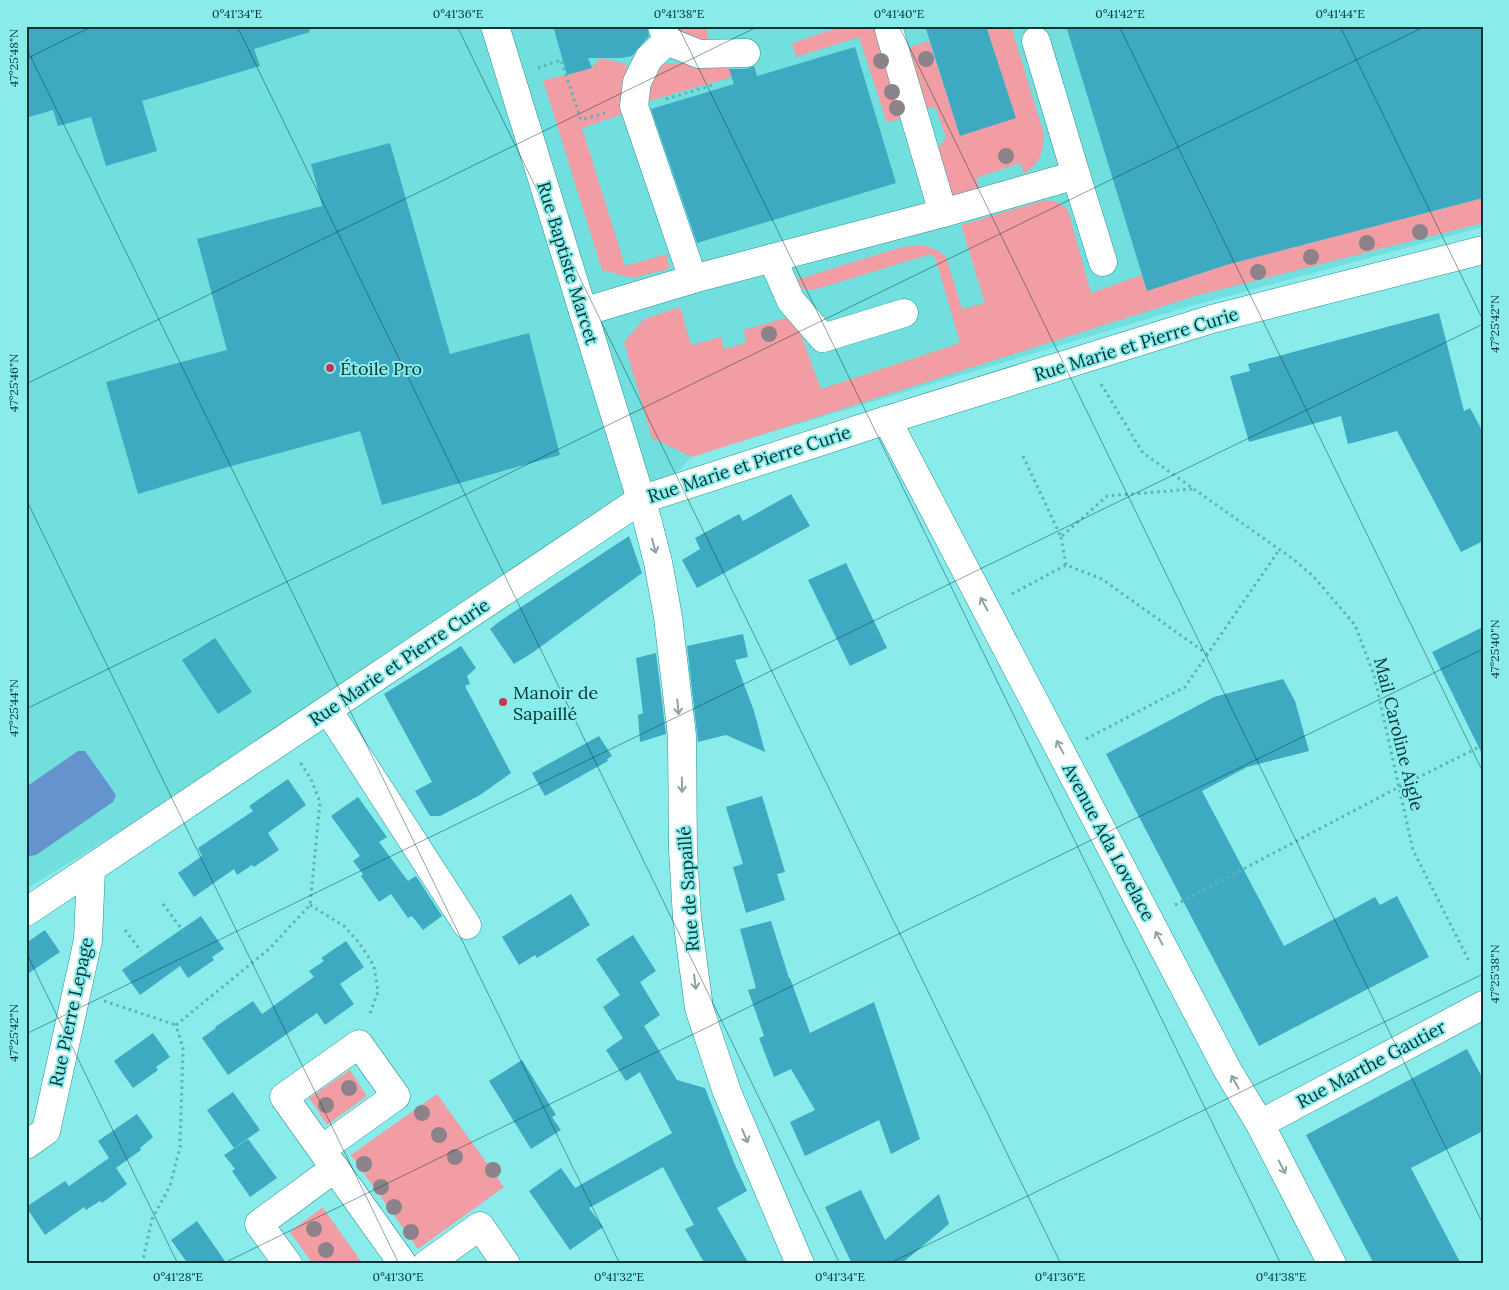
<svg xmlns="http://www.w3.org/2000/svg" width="1509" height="1290" font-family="Lora,serif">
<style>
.built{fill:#71dfde}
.green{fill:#f29da3}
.water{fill:#6593ce}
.building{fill:#3eaac2}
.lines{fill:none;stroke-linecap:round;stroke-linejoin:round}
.minor-casing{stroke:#269191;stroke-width:29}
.path{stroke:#60b2b1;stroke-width:3;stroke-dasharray:2.5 4;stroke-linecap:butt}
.minor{stroke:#fff;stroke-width:28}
.tree{fill:#8c828a}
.oneway{stroke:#8ea3a3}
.ticks{fill:none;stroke:#053333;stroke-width:1;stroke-opacity:0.45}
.poi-dot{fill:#c53550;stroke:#89ebea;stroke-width:2}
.labels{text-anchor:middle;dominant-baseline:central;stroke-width:4;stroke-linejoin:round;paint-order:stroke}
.street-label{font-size:18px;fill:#053333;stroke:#89ebea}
.poi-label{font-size:18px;fill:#053333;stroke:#89ebea;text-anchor:start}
.neatline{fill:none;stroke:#053333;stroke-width:2}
.ticks-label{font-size:12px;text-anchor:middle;fill:#053333}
</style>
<rect width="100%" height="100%" fill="#89ebea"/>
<polygon class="built" points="26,26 1483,26 1483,227 1184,308 692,456 640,514 26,889"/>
<g class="green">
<polygon points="674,26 706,26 710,47 681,36"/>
<polygon points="843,26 877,26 906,117 887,123 859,37 796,57 792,43"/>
<path d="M986,26H1011L1043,131C1045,148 1041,165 1024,173L1020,163L976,178L980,189L953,198L938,148L946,138L935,106L926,109L907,48L929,41L960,135Z"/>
<polygon points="601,58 626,64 629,76 623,114 582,128 625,266 667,254 669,269 632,278 602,270 543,80 567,75 591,68"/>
<polygon points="728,62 732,77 645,102 652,66 667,63"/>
<path d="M1483,198V223L1195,296L692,457L652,438L624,342L644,319L680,307L691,345L721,337L724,349L746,343L744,330L789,317L800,332L821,389L960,343L936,260L931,254L813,290L803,289L796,280L895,249L916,245L926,246L939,251L946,257L962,309L985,303L961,225L1042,201C1054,199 1059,202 1068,210L1091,293L1142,275L1147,290L1226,265Z"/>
<polygon points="350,1070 367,1096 327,1125 309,1098"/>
<polygon points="437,1094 504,1187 418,1249 351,1155"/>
<polygon points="323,1207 323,1208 363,1264 313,1264 290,1232"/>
</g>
<polygon class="water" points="78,751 85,751 116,795 113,802 36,855 29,856 26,852 26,787"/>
<g class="building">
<polygon points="26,26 309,26 310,32 254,49 260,66 142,101 157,151 106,166 91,117 58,126 53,110 26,118"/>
<polygon points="553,26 647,26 649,36 632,56 621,58 588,58 592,68 567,75"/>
<polygon points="925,26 986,26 1016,118 960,136"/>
<polygon points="1066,26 1483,26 1483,198 1226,265 1147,291"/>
<polygon points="855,47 896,183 697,243 651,109 734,84 729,69 746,69 754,66 757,76"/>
<polygon points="390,143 450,354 529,333 560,455 382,505 360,431 228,467 138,494 106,382 227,350 197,239 322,206 311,164"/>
<polygon points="1439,313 1464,411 1470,408 1483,432 1483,541 1461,552 1397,431 1348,444 1341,416 1249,442 1230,376 1250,371 1248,364"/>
<polygon points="791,494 810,526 697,588 682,560 700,549 695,538 739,514 743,521"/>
<polygon points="629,536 642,573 532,653 514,664 490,629 500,621"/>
<polygon points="846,563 887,648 850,666 808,580"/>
<polygon points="1483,627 1483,756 1432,652"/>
<polygon points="743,634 748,657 735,660 754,711 765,752 726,735 698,742 687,646"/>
<polygon points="215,638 252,692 218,714 182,660"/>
<polygon points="461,646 476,668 467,676 470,684 465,686 511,773 480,795 440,816 430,816 415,791 432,782 384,694"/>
<polygon points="656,653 666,734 640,742 638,715 643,713 636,658"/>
<polygon points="1283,679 1295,701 1309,751 1247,767 1202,791 1284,946 1375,897 1380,905 1397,896 1429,957 1259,1046 1106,754 1214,697"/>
<polygon points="599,736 612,756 607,759 608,761 545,796 532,773"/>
<polygon points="288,779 306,805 268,833 279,850 254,867 252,865 237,875 234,869 194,897 178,873 202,856 198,848 253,811 249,806"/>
<polygon points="762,796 785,872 777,874 785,900 746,913 733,867 743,864 726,807"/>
<polygon points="358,797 387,837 379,842 408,881 416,876 442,916 423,930 412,916 408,918 391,894 379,902 361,876 363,874 353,861 360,856 331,816"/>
<polygon points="571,894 590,925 537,958 535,955 519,965 502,937"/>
<polygon points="201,916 224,949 212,957 214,960 188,978 180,966 140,995 122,970"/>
<polygon points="771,921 789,978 790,978 810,1033 874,1002 920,1139 891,1154 879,1120 805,1156 790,1122 815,1110 791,1069 774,1077 759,1038 764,1036 748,990 756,988 740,929"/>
<polygon points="45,930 60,952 26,975 26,943"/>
<polygon points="633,935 656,971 640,982 660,1015 644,1026 677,1080 705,1088 735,1165 747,1191 717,1208 749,1264 705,1264 685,1229 694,1225 663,1167 589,1208 603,1227 570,1250 529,1191 561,1168 575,1188 672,1133 640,1072 626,1081 606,1050 623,1038 603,1007 620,995 596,959"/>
<polygon points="346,941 364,967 340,984 354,1004 325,1025 317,1013 228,1075 202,1038 216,1028 215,1027 253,1001 262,1014 314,977 309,971 324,961 321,958"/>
<polygon points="153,1033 170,1057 156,1067 158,1070 133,1088 114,1061"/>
<polygon points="1467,1049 1483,1079 1483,1131 1411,1168 1461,1264 1374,1264 1306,1135"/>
<polygon points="522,1060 556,1115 552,1117 561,1130 531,1149 489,1081"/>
<polygon points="233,1092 260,1130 234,1148 207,1110"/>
<polygon points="137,1114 153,1137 140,1148 141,1150 116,1168 127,1184 102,1203 100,1201 86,1210 84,1207 45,1235 26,1207 65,1181 69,1186 109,1158 98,1141"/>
<polygon points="248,1139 277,1178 250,1197 232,1171 235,1169 224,1155"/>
<polygon points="861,1190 885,1240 939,1194 949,1224 901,1264 852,1264 825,1207"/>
<polygon points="197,1221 227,1264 188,1264 171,1240"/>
</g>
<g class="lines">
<defs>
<g id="minor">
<polyline points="495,26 647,519 658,562 668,617 682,736 683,850 687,918 699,1008 727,1092 800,1264"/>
<polyline points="662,26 667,41 649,58 637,82 634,106 693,279"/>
<polyline points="667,41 699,54 746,53"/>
<polyline points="1076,175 1103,262"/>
<polyline points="943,213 1076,175 1036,41"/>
<polyline points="772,258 791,301 823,338 904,313"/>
<polyline points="583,312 693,279 943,213 889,30"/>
<polyline points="887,420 1228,1071 1260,1124 1332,1264"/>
<polyline points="328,710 467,925"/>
<polyline points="26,912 640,500 887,420 1212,319 1483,250"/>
<polyline points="1260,1124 1483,1005"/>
<polyline points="26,1145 46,1131 88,940 91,869"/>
<polyline points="322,1149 396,1096 359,1044 284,1097 403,1264"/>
<polyline points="288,1264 259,1224 335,1168"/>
<polyline points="427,1264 480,1226 506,1264"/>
</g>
</defs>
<use href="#minor" class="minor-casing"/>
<g class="path">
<polyline points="538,68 561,60 581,120 605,113"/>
<polyline points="666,99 713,85"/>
<polyline points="1101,384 1143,453 1293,559 1313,576 1355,625 1374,675 1413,850 1470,963"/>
<polyline points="1023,456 1061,537 1107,496 1193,489"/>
<polyline points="1061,537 1066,565"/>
<polyline points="1012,594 1066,565 1102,579 1207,654"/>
<polyline points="1086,739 1185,687 1279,550"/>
<polyline points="163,904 186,935"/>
<polyline points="310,905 344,926 360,944 374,966 378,992 369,1016"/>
<polyline points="1175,905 1399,787 1483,745"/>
<polyline points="125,930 141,951"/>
<polyline points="104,1001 176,1025"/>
<polyline points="142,1264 152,1219 170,1186 180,1147 183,1048 176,1025 269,949 310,905 320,802 311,779 300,762"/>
</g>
<use href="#minor" class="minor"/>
</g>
<g class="tree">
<circle cx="926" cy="59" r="8"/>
<circle cx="881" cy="61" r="8"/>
<circle cx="892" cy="92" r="8"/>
<circle cx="897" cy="108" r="8"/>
<circle cx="1006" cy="156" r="8"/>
<circle cx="1420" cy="232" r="8"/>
<circle cx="1367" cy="243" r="8"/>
<circle cx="1311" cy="257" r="8"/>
<circle cx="1258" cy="272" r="8"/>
<circle cx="769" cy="334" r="8"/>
<circle cx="349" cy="1088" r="8"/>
<circle cx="326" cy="1105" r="8"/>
<circle cx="422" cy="1113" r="8"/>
<circle cx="439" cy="1135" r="8"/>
<circle cx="455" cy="1157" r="8"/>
<circle cx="364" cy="1164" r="8"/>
<circle cx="493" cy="1170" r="8"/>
<circle cx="381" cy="1187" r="8"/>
<circle cx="394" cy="1207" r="8"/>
<circle cx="314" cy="1229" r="8"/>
<circle cx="411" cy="1232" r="8"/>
<circle cx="326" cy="1250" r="8"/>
</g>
<defs><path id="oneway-shaft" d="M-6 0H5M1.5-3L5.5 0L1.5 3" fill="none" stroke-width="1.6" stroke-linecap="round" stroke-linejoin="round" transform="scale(1.25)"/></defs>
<g class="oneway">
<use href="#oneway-shaft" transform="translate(654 546) rotate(75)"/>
<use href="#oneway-shaft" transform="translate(984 604) rotate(-118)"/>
<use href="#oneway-shaft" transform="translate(678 707) rotate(84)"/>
<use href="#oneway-shaft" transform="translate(1060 747) rotate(-118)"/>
<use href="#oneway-shaft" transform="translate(682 785) rotate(89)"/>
<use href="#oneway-shaft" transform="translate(1159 938) rotate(-118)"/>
<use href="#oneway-shaft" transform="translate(695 982) rotate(83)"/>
<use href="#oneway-shaft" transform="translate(1235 1082) rotate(-119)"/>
<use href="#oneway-shaft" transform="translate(745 1136) rotate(67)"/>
<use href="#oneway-shaft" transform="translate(1282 1167) rotate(63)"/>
</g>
<path class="ticks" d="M237,26L840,1264M457,26L1061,1264M678,26L1281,1264M899,26L1483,1224M1119,26L1483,772M1340,26L1483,320M26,47L620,1264M26,59L93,26M26,384L759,26M26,499L399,1264M26,709L1426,26M26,952L178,1264M26,1034L1483,324M222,1264L1483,649M888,1264L1483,974"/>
<g class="poi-dot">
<circle cx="330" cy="368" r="5"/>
<circle cx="503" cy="702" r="5"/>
</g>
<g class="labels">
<g class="street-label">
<text transform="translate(568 263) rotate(73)">Rue Baptiste Marcet</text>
<text transform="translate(1136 344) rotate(-17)">Rue Marie et Pierre Curie</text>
<text transform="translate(749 464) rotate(-18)">Rue Marie et Pierre Curie</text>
<text transform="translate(399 662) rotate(-34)">Rue Marie et Pierre Curie</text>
<text transform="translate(1399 734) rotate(76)">Mail Caroline Aigle</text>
<text transform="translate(1109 842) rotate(62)">Avenue Ada Lovelace</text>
<text transform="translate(688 889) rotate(-94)">Rue de Sapaillé</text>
<text transform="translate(71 1012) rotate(-78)">Rue Pierre Lepage</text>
<text transform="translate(1371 1064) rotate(-28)">Rue Marthe Gautier</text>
</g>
<g class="poi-label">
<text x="340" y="368">Étoile Pro</text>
<text x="513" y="692">Manoir de<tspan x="513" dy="21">Sapaillé</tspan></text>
</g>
</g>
<rect width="1509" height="1290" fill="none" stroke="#89ebea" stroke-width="55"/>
<rect x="28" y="28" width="1454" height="1234" class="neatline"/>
<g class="ticks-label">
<text x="237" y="18">0°41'34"E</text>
<text x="458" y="18">0°41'36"E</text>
<text x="679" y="18">0°41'38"E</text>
<text x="899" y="18">0°41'40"E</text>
<text x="1120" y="18">0°41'42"E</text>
<text x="1340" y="18">0°41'44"E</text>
<text transform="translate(14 58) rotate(-90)" y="4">47°25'48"N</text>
<text transform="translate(1495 324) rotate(-90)" y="4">47°25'42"N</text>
<text transform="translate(14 383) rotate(-90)" y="4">47°25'46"N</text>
<text transform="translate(1495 649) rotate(-90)" y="4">47°25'40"N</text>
<text transform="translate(14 708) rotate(-90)" y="4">47°25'44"N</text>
<text transform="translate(1495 974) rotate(-90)" y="4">47°25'38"N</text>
<text transform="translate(14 1033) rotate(-90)" y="4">47°25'42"N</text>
<text x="178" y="1281">0°41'28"E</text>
<text x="398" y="1281">0°41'30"E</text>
<text x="619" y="1281">0°41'32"E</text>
<text x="840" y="1281">0°41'34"E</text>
<text x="1060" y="1281">0°41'36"E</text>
<text x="1281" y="1281">0°41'38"E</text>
</g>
</svg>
